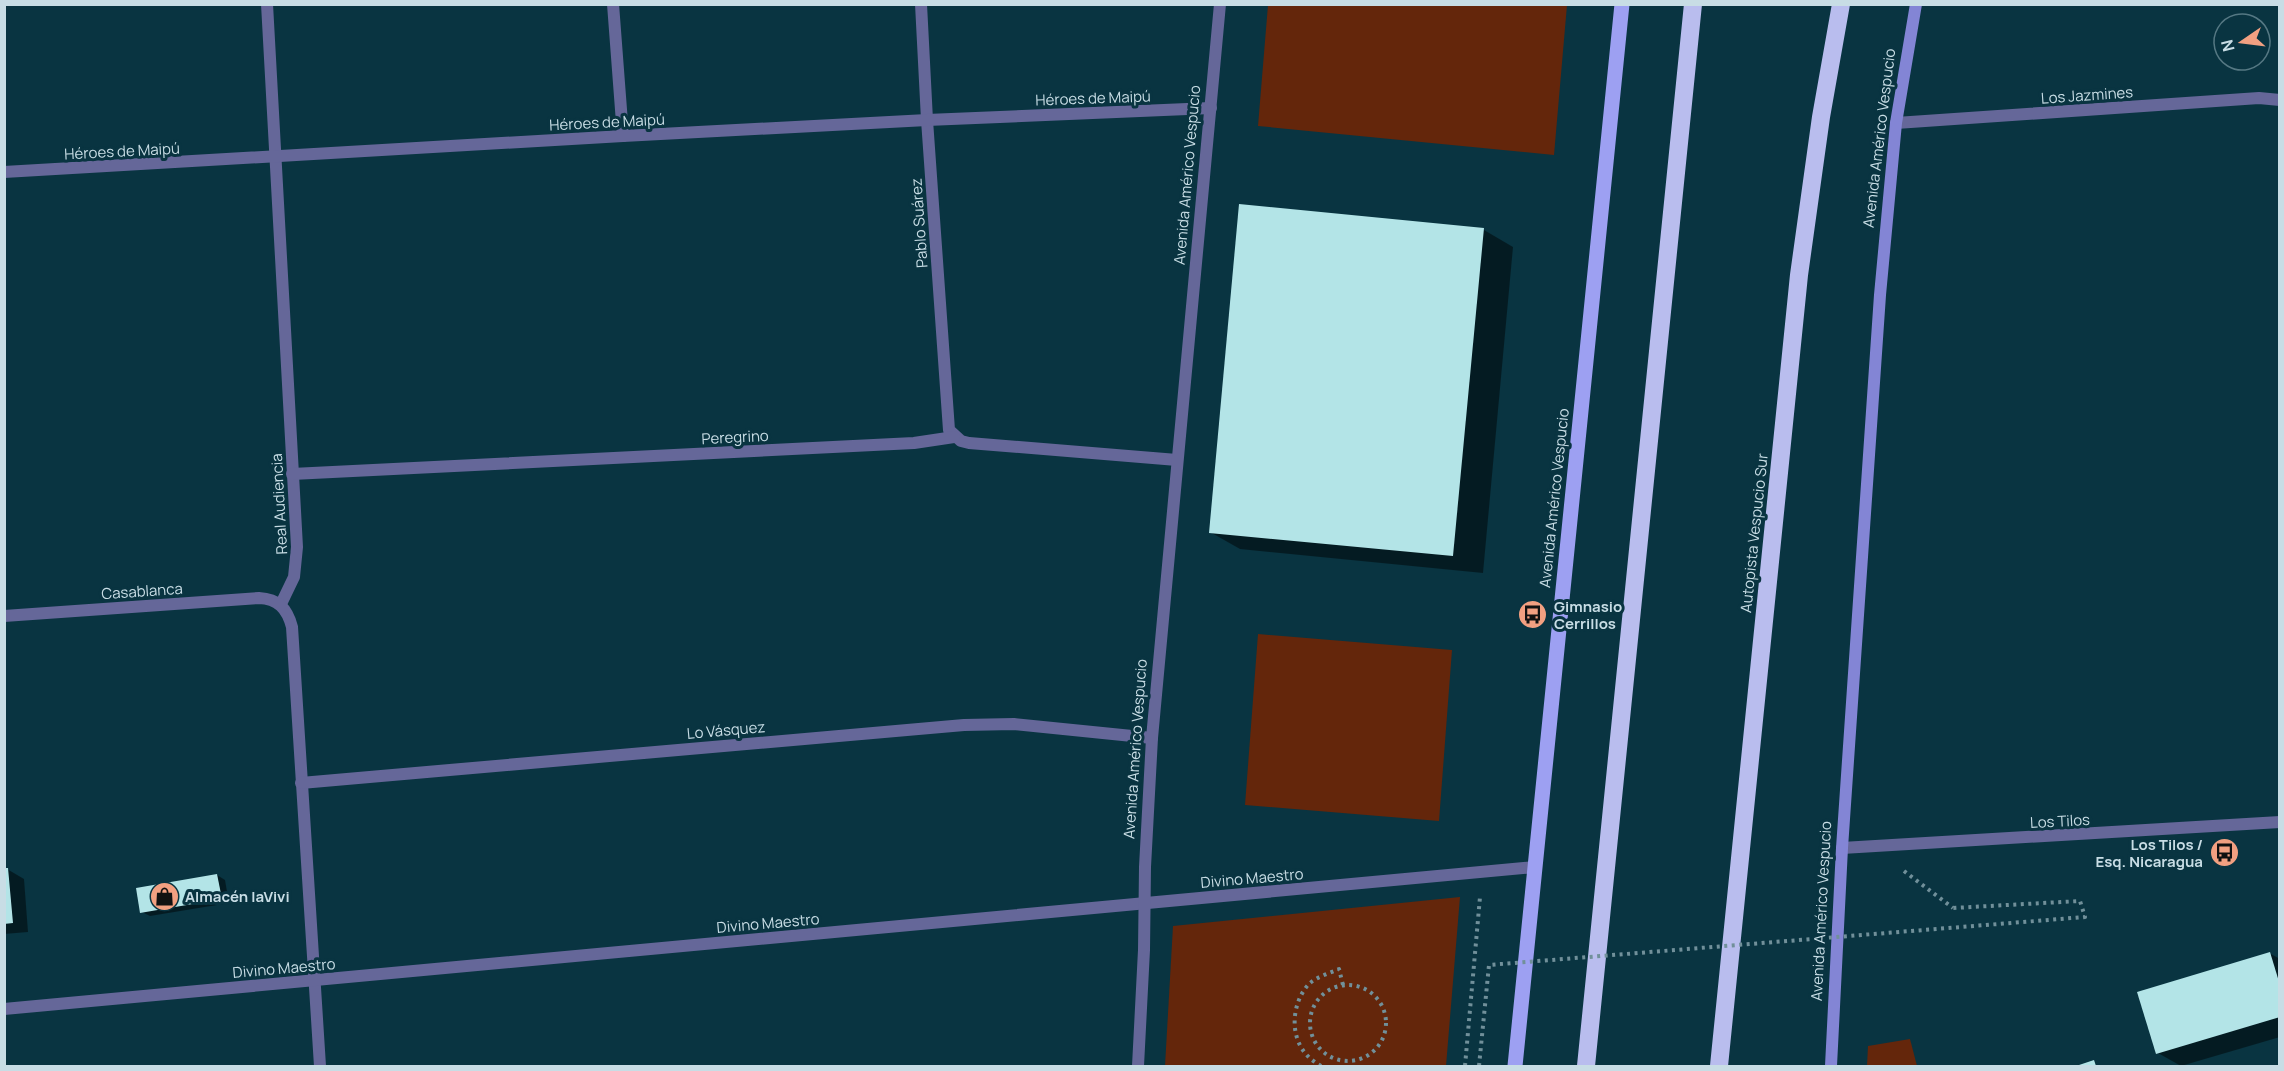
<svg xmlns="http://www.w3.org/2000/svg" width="2284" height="1071" font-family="Manrope,sans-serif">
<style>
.green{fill:#64260b}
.shadow{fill:#0007}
.building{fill:#b3e4e7}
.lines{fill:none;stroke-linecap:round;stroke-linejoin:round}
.path{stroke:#71909a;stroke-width:4;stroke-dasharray:3 4.5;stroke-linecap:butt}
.minor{stroke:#656799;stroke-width:12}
.tertiary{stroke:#656799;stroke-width:12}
.secondary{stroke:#8385d5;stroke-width:12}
.primary{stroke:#9da0f2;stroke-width:15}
.motorway{stroke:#b9bdee;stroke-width:18}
.path-bridge{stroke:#71909a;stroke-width:4;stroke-dasharray:3 4.5;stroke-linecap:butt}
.labels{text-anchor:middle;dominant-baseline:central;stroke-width:6;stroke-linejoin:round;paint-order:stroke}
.street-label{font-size:15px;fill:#c8dde5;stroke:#093441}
.poi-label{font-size:15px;font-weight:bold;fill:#c8dde5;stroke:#093441;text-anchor:start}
</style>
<rect width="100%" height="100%" fill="#093441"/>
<g class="green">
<polygon points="1268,5 1567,5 1554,155 1258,126"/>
<polygon points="1258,634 1452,650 1439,821 1245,805"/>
<polygon points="1460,897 1446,1066 1165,1066 1173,926"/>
<polygon points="1910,1039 1917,1066 1867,1066 1868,1046"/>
</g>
<g class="shadow">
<polygon points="1484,230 1513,247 1483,573 1240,549 1210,532"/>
<polygon points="7,869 24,879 28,932 4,934 4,870"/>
<polygon points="217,875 225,880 229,903 150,916 142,912"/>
<polygon points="2269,953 2280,959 2280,1037 2181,1066 2158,1053"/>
</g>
<g class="building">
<polygon points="1239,204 1484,228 1453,556 1209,533"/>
<polygon points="4,868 8,868 13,923 4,924"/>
<polygon points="217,874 222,899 140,913 136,888"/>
<polygon points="2270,952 2280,985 2280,1017 2156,1054 2137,992"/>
<polygon points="2094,1060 2096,1066 2076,1066"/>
</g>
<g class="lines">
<g class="path">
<polyline points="1904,871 1953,908"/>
<circle cx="1348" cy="1023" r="38"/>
<path d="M1321,1066C1316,1063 1310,1059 1306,1054C1289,1035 1292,1002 1309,984C1316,977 1330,973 1339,969L1343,985"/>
<polyline points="1465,1066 1480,897"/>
</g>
<g class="minor">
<polyline points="267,4 297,547 294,577 281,604"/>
<polyline points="613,4 623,136"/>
<polyline points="921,4 927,120 949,430 961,441 969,443 1177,460"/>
<polyline points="1896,123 2259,98 2280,100"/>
<polyline points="4,172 623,136 927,120 1211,108"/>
<polyline points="292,474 914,443 954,437"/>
<path d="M4,616L259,598C278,599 287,608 292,627L320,1066"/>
<polyline points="301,783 964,725 1014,724 1152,738"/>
</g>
<g class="tertiary">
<polyline points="1842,848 2280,822"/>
<polyline points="4,1009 1535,867"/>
<polyline points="1138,1066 1144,950 1145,867 1152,738 1220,4"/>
</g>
<polyline class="secondary" points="1831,1066 1842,848 1880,295 1896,123 1916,4"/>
<polyline class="primary" points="1515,1066 1622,4"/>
<g class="motorway">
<polyline points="1586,1066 1693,4"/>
<polyline points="1719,1066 1799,275 1821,117 1841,4"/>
</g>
<polyline class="path-bridge" points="1479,1066 1489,965 2085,917 2080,901 1953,908"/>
</g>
<defs>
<symbol id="bus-disc" viewBox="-11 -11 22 22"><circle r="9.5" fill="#f2a081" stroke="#093441"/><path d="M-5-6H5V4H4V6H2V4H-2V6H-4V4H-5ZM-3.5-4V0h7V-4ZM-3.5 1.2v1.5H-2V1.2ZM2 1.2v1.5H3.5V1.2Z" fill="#111"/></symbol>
<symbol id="shop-disc" viewBox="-11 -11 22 22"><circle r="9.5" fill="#f2a081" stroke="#093441"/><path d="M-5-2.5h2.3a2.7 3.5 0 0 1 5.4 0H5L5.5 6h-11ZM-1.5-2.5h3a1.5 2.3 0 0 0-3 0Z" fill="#111"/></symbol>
</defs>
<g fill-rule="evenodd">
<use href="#bus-disc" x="1516" y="598" width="33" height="33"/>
<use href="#bus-disc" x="2208" y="836" width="33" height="33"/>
<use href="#shop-disc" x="148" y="880" width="33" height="33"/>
</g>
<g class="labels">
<g class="street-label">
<text transform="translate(2087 95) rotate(-4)">Los Jazmines</text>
<text transform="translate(1093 98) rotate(-2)">Héroes de Maipú</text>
<text transform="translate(607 122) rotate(-3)">Héroes de Maipú</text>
<text transform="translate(1879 138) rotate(-83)">Avenida Américo Vespucio</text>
<text transform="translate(122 151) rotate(-3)">Héroes de Maipú</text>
<text transform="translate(1187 175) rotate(-85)">Avenida Américo Vespucio</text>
<text transform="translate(919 223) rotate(-94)">Pablo Suárez</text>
<text transform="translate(735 437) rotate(-3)">Peregrino</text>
<text transform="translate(1554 498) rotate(-84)">Avenida Américo Vespucio</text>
<text transform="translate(279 504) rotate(-93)">Real Audiencia</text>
<text transform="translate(1754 533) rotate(-84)">Autopista Vespucio Sur</text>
<text transform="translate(142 591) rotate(-4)">Casablanca</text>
<text transform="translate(726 730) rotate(-5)">Lo Vásquez</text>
<text transform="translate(1135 749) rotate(-86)">Avenida Américo Vespucio</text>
<text transform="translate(2060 821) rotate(-3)">Los Tilos</text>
<text transform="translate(1252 878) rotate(-5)">Divino Maestro</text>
<text transform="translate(1821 911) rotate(-87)">Avenida Américo Vespucio</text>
<text transform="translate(768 923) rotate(-5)">Divino Maestro</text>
<text transform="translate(284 968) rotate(-5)">Divino Maestro</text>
</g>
<g class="poi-label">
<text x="1554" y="606">Gimnasio<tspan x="1554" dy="17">Cerrillos</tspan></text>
<text x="2203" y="844" text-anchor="end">Los Tilos /<tspan x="2203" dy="17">Esq. Nicaragua</tspan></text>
<text x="185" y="896">Almacén laVivi</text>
</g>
</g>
<rect width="2284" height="1071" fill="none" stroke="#c8dde5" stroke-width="12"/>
<g transform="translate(2242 42) rotate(256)"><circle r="28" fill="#093441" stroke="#557883" stroke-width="1.5"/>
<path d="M0-4.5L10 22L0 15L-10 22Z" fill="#f2a081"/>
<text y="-9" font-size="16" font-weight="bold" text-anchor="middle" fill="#c8dde5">N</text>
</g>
</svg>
